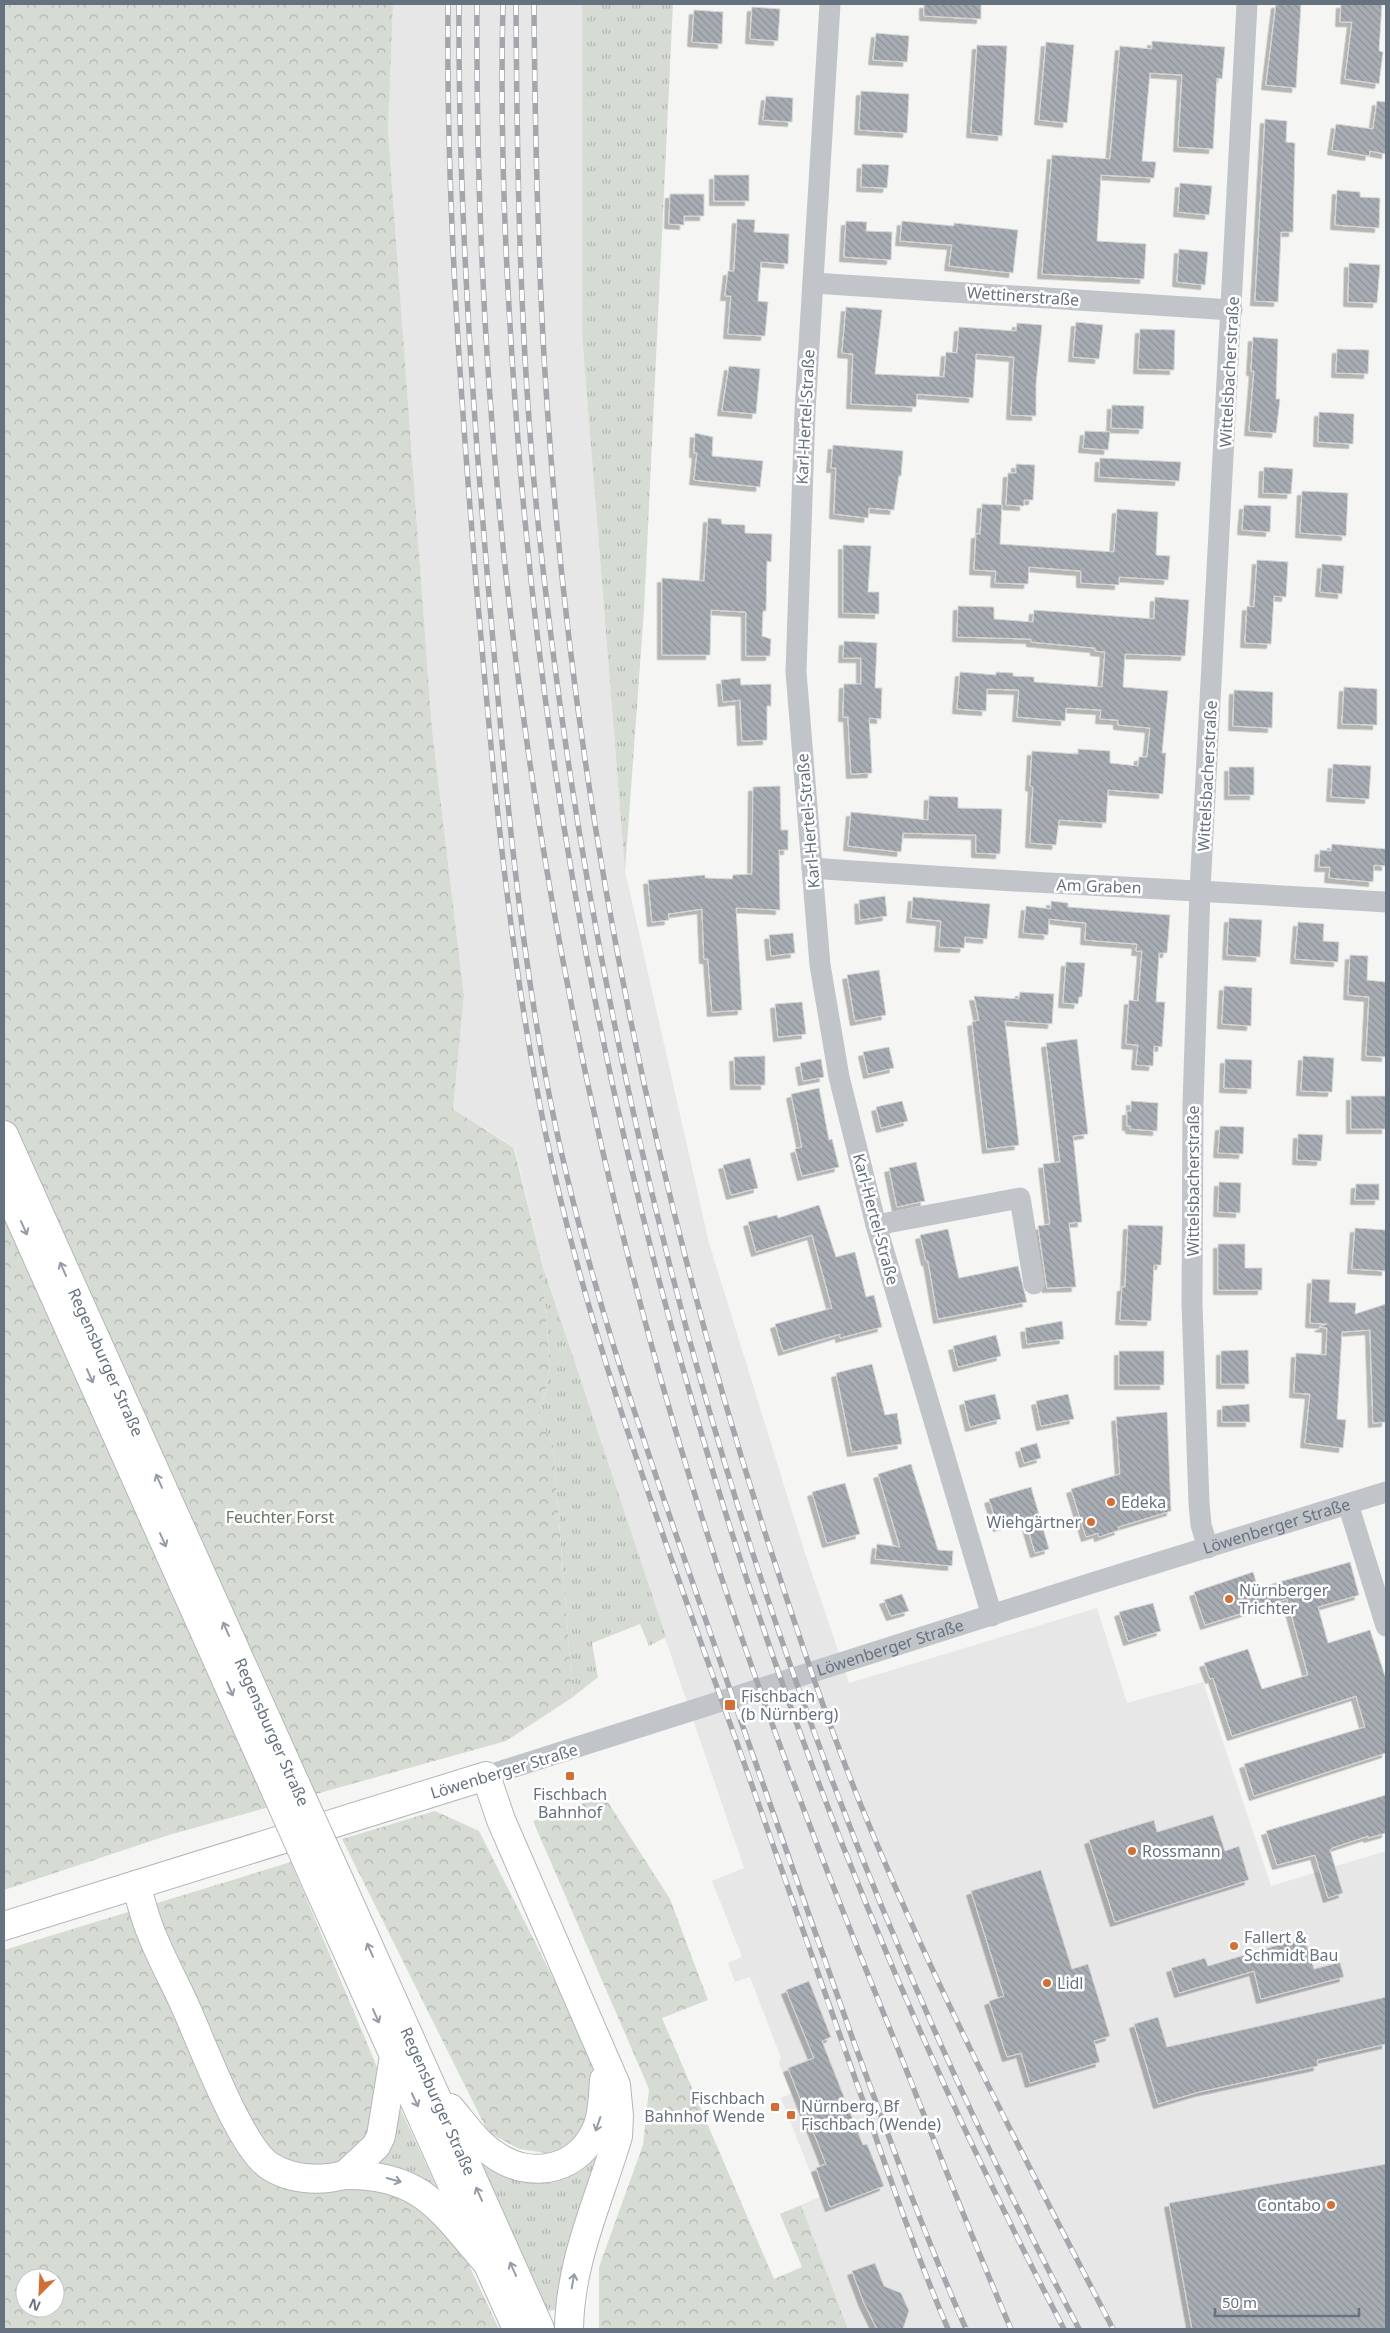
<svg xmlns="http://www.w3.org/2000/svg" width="1390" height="2333" font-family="'Noto Sans',sans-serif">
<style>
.built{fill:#e6e7e6}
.grass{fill:url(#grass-tufts)}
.forest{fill:url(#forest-crowns);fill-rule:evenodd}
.building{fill:url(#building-back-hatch);stroke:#d7d7d5;filter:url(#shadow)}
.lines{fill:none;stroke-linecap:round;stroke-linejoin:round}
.major-casing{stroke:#b3b6ba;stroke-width:30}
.minor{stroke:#c1c4c8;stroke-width:21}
.major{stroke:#fff;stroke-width:28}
.rail-casing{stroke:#a3a7ac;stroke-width:5.5}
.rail{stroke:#fff;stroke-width:4;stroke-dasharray:11;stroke-linecap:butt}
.major-bridge-casing{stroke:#b3b6ba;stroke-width:30;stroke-linecap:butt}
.major-bridge{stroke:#fff;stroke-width:28}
.oneway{stroke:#959ca7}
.poi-dot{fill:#d56e33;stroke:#fff;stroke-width:2}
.labels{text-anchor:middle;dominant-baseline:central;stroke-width:5;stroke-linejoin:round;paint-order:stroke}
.street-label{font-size:16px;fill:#677281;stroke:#fff}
.poi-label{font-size:16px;fill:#677281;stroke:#fff;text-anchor:start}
.park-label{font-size:16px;fill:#677965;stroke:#fff}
</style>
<defs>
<pattern id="grass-tufts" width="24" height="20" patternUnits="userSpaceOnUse" patternTransform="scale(1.25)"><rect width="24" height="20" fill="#d6dcd4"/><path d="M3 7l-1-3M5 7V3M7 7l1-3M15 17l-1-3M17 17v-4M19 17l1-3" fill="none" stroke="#b1b7b1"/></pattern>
<pattern id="forest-crowns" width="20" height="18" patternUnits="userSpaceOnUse" patternTransform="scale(1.25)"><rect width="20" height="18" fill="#d6dcd4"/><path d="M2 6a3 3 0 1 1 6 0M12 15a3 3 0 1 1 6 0" fill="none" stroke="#b1b7b1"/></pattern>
<pattern id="building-back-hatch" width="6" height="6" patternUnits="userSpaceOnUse" patternTransform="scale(1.25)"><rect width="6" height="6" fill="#a8adb4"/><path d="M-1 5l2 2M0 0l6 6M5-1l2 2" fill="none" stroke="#8d9198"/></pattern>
<filter id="shadow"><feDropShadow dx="-4.5" dy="4.5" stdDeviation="0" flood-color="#0004"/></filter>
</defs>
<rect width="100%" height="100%" fill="#f5f6f3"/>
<polygon class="built" points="393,4 582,4 582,335 625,871 709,1243 804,1550 849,1683 1097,1608 1127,1703 1203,1682 1271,1886 1386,1851 1386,2329 848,2329 801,2205 820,2197 781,2098 791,2093 779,2063 781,2058 750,1977 735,1982 728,1963 742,1957 712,1881 744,1868 654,1606 542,1264 515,1148 453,1109 464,996 432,729 388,131"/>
<g class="grass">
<polygon points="582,4 673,4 644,610 625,871 582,335"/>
<polygon points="542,1264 666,1637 649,1646 640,1624 592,1643 598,1677 573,1697 553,1445 539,1419 550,1368"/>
<polygon points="396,2107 400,2108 436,2186 432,2189 371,2167"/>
<polygon points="461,2124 501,2166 602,2141 559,2309 548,2311 543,2307"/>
</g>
<g class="forest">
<polygon points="4,4 393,4 388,131 432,729 464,996 453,1109 514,1148 542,1264 550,1368 539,1419 553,1445 573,1697 506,1741 169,1835 4,1890"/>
<polygon points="604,1796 670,1899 708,2000 662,2018 774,2279 802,2267 780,2214 801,2205 848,2329 599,2329 599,2267 643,2145 649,2089 533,1821"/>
<polygon points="435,1811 479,1831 593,2057 592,2112 579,2138 553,2154 519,2149 488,2132 342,1839"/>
<path d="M291,1862L380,2074L382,2101L350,2186L405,2190L462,2250L499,2329H4V1950ZM25,2278H55V2308H25Z"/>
</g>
<g class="building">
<polygon points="924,4 981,4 981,19 924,16"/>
<polygon points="1276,4 1301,4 1296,88 1266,85"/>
<polygon points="1341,4 1382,4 1379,51 1383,52 1379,84 1345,79 1352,22 1340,22"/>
<polygon points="752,7 780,9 778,41 750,39"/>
<polygon points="694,10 723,12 722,44 692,42"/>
<polygon points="876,33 909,36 907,62 873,60"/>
<polygon points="1152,41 1225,47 1222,79 1217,78 1213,149 1178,147 1182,75 1150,73 1142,161 1156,162 1154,178 1101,175 1097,241 1146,244 1144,279 1042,274 1052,155 1110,159 1120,46 1152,49"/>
<polygon points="1046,42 1074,45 1067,123 1039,120"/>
<polygon points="977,45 1007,46 1002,136 971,133"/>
<polygon points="861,91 909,94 907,133 859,130"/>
<polygon points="766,96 793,98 792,122 763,120"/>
<polygon points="1377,101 1386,102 1386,154 1370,151 1369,156 1332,150 1336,124 1373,129"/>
<polygon points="1265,119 1287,121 1286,142 1295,143 1293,232 1281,232 1278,302 1255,301"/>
<polygon points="862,164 889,165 887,188 861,187"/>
<rect x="714" y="175" width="35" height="26"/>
<polygon points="1180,183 1212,186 1209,215 1178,212"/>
<polygon points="1337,190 1360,192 1360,197 1380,198 1379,228 1335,225"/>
<polygon points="670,194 704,194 704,216 684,216 684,225 669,224"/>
<polygon points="737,219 755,220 754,232 789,234 788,264 761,262 758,301 768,302 765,336 728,334 731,296 725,296 728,271 734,271"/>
<polygon points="846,221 867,222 866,231 892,232 891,260 844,257"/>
<polygon points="902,221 954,226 954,223 1018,230 1013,273 949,266 952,245 900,241"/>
<polygon points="1179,249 1208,252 1205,285 1177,282"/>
<polygon points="1349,263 1380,265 1377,303 1348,302"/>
<polygon points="846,307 882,310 875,374 944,377 946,352 957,353 959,327 1016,331 1017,323 1042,325 1036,384 1036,416 1011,415 1014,357 976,354 973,398 917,394 916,407 851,404 853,354 842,353"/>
<polygon points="1076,322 1103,325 1099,359 1073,357"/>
<polygon points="1140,329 1175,330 1174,370 1138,369"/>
<polygon points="1253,337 1278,339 1276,399 1280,399 1276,433 1249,431 1254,371 1251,371"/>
<polygon points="1337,349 1369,350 1368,374 1336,373"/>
<polygon points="729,366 760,369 756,414 722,411"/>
<polygon points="1112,405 1144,406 1143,429 1111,428"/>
<polygon points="1319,412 1354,414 1353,444 1318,442"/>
<polygon points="1085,431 1110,432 1108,450 1083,448"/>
<polygon points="695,433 713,437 712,456 763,461 760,487 694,480 697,453 694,453"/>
<polygon points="833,445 903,451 901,476 899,476 894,510 869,508 868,518 834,514 836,468 831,468"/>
<polygon points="1100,458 1181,462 1179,481 1099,477"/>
<polygon points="1016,464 1035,465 1033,500 1024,500 1024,506 1006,505 1008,473 1016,473"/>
<polygon points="1264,467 1293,469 1291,494 1263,493"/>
<polygon points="1302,491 1348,493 1346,536 1300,533"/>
<polygon points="982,504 1002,505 1000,544 1114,552 1117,509 1158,512 1156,555 1170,556 1168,580 1119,577 1119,585 1081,583 1081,571 1029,567 1028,584 995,583 996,571 974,570 976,534 980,534"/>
<polygon points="1244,505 1271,506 1270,532 1242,530"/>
<polygon points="708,518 721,519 722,524 745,525 745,533 772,534 771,562 767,561 766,611 763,611 762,636 771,639 770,656 746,656 746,612 711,610 710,655 662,655 662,578 704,581"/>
<polygon points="843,545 871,546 868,592 879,592 879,614 843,613"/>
<polygon points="1257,560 1288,562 1286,597 1274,596 1271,644 1245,643 1247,606 1254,607"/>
<polygon points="1322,564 1344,566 1342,594 1320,592"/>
<polygon points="1155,597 1189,600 1185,656 1125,654 1123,687 1168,691 1162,753 1166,753 1163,794 1108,790 1106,823 1059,820 1056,845 1030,843 1033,787 1030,786 1032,751 1078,754 1078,749 1110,751 1110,763 1138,766 1139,757 1147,757 1150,728 1118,725 1118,720 1100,719 1101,710 1066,708 1065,721 1017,717 1019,690 987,689 986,711 957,709 960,672 996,675 996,672 1013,673 1013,676 1034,677 1034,682 1102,687 1105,652 1095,651 1095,648 1031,642 1031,639 957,637 958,606 994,607 994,619 1033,622 1034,610 1154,619"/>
<polygon points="844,641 877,643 875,688 882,688 881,719 869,718 872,773 851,774 848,717 843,717 844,684 861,684 861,658 843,658"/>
<polygon points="740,678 741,685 771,684 771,706 767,706 767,740 742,741 740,700 723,702 721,680"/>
<polygon points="1344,687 1377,689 1377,725 1342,724"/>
<polygon points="1234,690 1273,692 1272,728 1233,726"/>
<polygon points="1333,764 1371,766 1369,799 1331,797"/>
<rect x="1229" y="767" width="25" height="28"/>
<polygon points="780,786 781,830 788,830 788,850 779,850 780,910 736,908 742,1010 712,1012 708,959 704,959 702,909 668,914 669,920 652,922 648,880 705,875 705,878 732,879 733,875 752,874 753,787"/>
<polygon points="929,796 958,797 958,808 1002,809 1000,854 976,853 976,835 903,833 901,852 848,846 851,812 928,820"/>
<polygon points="1332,844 1386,849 1386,866 1374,865 1373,882 1329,878 1330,867 1319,867 1320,850 1331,851"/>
<polygon points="885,896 887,916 860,920 859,900"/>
<polygon points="913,897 990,904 987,939 965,937 964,948 939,947 941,921 911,918"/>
<polygon points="1051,901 1068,903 1068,907 1170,915 1167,953 1159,953 1156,1002 1165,1002 1162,1047 1154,1046 1153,1066 1136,1065 1138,1045 1126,1044 1129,1000 1138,1001 1142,951 1136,951 1137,944 1085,940 1086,923 1049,919 1048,935 1023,933 1026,906 1051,909"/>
<polygon points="1229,918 1262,920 1260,957 1227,955"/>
<polygon points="1298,922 1324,924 1323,941 1339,942 1338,962 1295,959"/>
<polygon points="793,933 795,953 771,956 769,935"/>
<polygon points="1350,955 1368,956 1367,980 1386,982 1386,1057 1366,1056 1369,997 1348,995"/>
<polygon points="1066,962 1085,963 1082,997 1079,997 1078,1004 1063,1003"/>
<polygon points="879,970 886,1015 855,1021 847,975"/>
<polygon points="1224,986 1252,988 1251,1026 1222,1024"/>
<polygon points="1020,992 1054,994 1052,1024 1005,1021 1019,1145 987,1149 972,1022 979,1020 974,996 1019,999"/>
<polygon points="802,1002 806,1034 778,1037 775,1004"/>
<polygon points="1077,1039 1088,1134 1073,1136 1082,1222 1069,1223 1076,1287 1047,1288 1038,1226 1050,1224 1043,1164 1060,1162 1046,1043"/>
<polygon points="889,1047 894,1068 868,1074 863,1052"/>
<polygon points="765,1056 765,1085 735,1085 734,1057"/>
<polygon points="1303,1056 1334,1058 1332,1092 1301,1091"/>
<polygon points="821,1059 824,1077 803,1081 800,1063"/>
<polygon points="1225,1059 1252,1060 1251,1089 1224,1088"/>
<polygon points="819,1088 829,1140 832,1139 839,1167 802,1176 795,1149 802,1147 791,1094"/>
<rect x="1351" y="1096" width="35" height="33"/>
<polygon points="902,1101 908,1121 881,1128 876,1107"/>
<polygon points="1131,1101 1158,1103 1157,1131 1130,1129 1130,1126 1127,1126 1127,1111 1131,1111"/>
<polygon points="1220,1126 1244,1127 1243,1154 1218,1153"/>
<polygon points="1298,1134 1323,1135 1321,1161 1297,1160"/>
<polygon points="750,1158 758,1188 731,1195 723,1165"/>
<polygon points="916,1162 925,1201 897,1207 889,1168"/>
<polygon points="1219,1182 1241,1183 1240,1213 1218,1212"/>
<polygon points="1356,1184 1379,1184 1379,1200 1355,1200"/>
<polygon points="819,1205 836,1257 855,1252 866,1297 874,1295 882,1327 840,1338 840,1334 783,1351 775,1324 832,1308 812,1235 756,1252 748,1222 777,1215 778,1218"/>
<polygon points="1128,1225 1163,1226 1161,1265 1154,1265 1151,1321 1120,1320 1122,1287 1125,1287"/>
<polygon points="1355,1228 1386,1230 1386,1271 1352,1269"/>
<polygon points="948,1229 959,1278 1018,1266 1027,1302 938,1319 928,1261 926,1261 920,1235"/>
<polygon points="1218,1244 1245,1244 1245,1268 1262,1268 1262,1290 1218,1290"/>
<polygon points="1312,1279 1330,1280 1329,1302 1356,1303 1355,1314 1386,1304 1386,1422 1373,1423 1370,1330 1342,1332 1337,1419 1346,1420 1343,1448 1305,1443 1310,1394 1294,1393 1296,1353 1326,1355 1327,1328 1319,1327 1327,1324 1310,1323"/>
<polygon points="1062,1321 1064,1339 1027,1344 1025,1328"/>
<polygon points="996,1335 1001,1356 958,1367 953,1346"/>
<polygon points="1248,1350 1249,1384 1221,1384 1221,1351"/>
<rect x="1119" y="1351" width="45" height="34"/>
<polygon points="872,1364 885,1415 897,1413 902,1444 852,1452 836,1373"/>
<polygon points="995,1394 1001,1419 970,1427 964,1401"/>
<polygon points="1068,1394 1074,1419 1041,1426 1036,1401"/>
<polygon points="1249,1404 1250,1422 1222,1422 1222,1406"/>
<polygon points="1167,1412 1171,1511 1118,1527 1119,1530 1099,1537 1098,1533 1086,1537 1071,1489 1120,1474 1116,1417"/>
<polygon points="1037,1443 1041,1458 1024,1463 1020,1448"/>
<polygon points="911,1464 938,1550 953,1551 952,1566 875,1559 877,1544 900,1547 878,1474"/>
<polygon points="845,1483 860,1534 827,1543 812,1492"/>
<polygon points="1031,1487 1049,1549 1035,1553 1025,1519 998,1527 989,1499"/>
<polygon points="1350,1562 1359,1595 1318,1607 1328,1643 1370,1630 1386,1679 1386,1753 1254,1796 1244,1764 1365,1727 1356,1696 1232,1736 1213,1678 1210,1679 1204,1663 1248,1649 1262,1689 1308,1675 1287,1599 1205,1625 1194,1592 1253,1572 1258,1588"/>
<polygon points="902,1594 909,1611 891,1616 884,1600"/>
<polygon points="1153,1603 1161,1631 1128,1641 1119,1612"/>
<polygon points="1386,1795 1386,1833 1368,1838 1368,1836 1332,1848 1330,1850 1343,1893 1328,1898 1315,1855 1277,1865 1266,1831"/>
<polygon points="1213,1815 1225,1851 1239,1846 1249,1880 1115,1922 1089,1840 1154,1820 1157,1832"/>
<polygon points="1041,1870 1072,1969 1088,1964 1110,2036 1094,2041 1100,2062 1030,2083 1021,2053 1007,2057 989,2001 1004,1996 971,1891"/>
<polygon points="1304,1937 1314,1969 1340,1962 1344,1977 1261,1999 1254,1971 1179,1993 1171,1968 1205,1958 1208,1966"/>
<polygon points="809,1981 831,2037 822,2041 863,2145 867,2144 884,2186 830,2207 816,2168 826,2164 788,2068 814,2058 786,1990"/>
<polygon points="1386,1997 1386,2044 1317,2060 1318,2066 1199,2092 1158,2104 1134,2024 1158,2017 1167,2047"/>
<polygon points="1386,2164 1386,2329 1192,2329 1169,2203"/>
<polygon points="875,2263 884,2286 901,2293 909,2311 903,2329 877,2329 864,2303 852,2271"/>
</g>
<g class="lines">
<defs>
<g id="major">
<path id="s2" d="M4,1135L296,1785"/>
<polyline points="4,1183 277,1794"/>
<path id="s3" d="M336,1873L540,2329"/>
<polyline points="316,1882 517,2329"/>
<path d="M136,1885C141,1901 145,1919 152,1935C162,1960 175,1983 186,2008C202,2043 241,2150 271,2167C289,2178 309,2180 329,2178C336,2177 342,2175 348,2175C424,2175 442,2212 488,2264"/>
<path d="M4,1926L486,1776L501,1820L616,2085L619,2116L618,2136C599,2201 570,2260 569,2329"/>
<path d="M450,2108C464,2124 477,2144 495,2155C532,2181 581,2170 598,2125C603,2111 603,2095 604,2080"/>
<polyline points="346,2174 376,2146 381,2136 394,2056"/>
</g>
</defs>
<use href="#major" class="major-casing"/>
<g class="minor">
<polyline points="830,4 805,411 796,672 820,965 839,1077 876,1225 992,1616"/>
<polyline points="813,283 1232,310"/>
<path d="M812,868C1003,882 1195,890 1386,902"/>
<polyline points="876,1225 1020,1198 1034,1284"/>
<polyline points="1348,1504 1386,1626"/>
<polyline points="1208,1548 1201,1525 1199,1503 1192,1304 1193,1104 1200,890 1247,4"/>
<path id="s1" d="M486,1776L1092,1583L1386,1492"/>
</g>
<use href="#major" class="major"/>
<defs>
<g id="rail">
<path d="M448,4C446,197 460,389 476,581C492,765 508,949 545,1131C591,1351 673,1562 748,1774C788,1887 827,2001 868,2115C893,2187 918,2259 948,2329"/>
<path d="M459,4C458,209 473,413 491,618C504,770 517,922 545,1073C585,1291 664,1498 736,1707C774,1817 813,1927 852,2037C888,2135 924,2234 966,2329"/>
<path d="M477,4C474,503 545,1004 691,1482C750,1675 822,1862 898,2049C935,2142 971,2237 1011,2329"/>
<path d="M503,4C499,153 507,304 519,453C572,1107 759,1748 1064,2329"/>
<path d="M516,4C517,174 520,344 537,513C602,1152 780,1761 1079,2329"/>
<path d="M534,4C535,142 538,280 548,418C575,798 650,1176 767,1539C796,1627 825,1716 860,1803C933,1984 1023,2156 1113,2329"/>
</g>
</defs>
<use href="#rail" class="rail-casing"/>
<use href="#rail" class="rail"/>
<defs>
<g id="major-bridge">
<polyline points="296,1785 336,1873"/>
<polyline points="277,1794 316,1882"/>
</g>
</defs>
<use href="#major-bridge" class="major-bridge-casing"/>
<use href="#major-bridge" class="major-bridge"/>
</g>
<defs><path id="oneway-shaft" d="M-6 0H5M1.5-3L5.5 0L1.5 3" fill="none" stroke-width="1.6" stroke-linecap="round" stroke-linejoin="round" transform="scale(1.25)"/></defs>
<g class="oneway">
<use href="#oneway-shaft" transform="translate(24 1228) rotate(66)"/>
<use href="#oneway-shaft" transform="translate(63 1269) rotate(-114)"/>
<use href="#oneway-shaft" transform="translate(90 1376) rotate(66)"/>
<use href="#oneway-shaft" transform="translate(159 1481) rotate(-114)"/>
<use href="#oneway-shaft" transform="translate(163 1540) rotate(66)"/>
<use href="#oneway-shaft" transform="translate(226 1629) rotate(-114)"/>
<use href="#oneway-shaft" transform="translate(230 1689) rotate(66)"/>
<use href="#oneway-shaft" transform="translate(370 1950) rotate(-114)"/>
<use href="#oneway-shaft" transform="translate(376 2016) rotate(66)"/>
<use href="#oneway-shaft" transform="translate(415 2100) rotate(65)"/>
<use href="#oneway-shaft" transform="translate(598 2124) rotate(109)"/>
<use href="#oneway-shaft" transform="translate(394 2180) rotate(16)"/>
<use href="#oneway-shaft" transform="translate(479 2194) rotate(-114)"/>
<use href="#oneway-shaft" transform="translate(513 2269) rotate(-114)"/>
<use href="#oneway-shaft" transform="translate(573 2281) rotate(-80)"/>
</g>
<g class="poi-dot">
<circle cx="1111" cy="1502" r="5"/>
<circle cx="1091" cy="1522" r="5"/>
<circle cx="1229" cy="1599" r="5"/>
<rect x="724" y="1699" width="12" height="12" rx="2.5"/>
<rect x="565" y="1771" width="10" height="10" rx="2.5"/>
<circle cx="1132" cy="1851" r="5"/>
<circle cx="1234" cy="1946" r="5"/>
<circle cx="1047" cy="1983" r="5"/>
<rect x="770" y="2102" width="10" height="10" rx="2.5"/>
<rect x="786" y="2110" width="10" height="10" rx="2.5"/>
<circle cx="1331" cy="2205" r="5"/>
</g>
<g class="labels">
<g class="street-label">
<text transform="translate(1023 296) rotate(4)">Wettinerstraße</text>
<text transform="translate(1229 372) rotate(-87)">Wittelsbacherstraße</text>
<text transform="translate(805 417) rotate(-87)">Karl-Hertel-Straße</text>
<text transform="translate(1207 776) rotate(-87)">Wittelsbacherstraße</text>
<text transform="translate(808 821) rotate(-95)">Karl-Hertel-Straße</text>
<text transform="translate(1099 886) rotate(2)">Am Graben</text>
<text transform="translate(1193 1181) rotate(-90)">Wittelsbacherstraße</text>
<text transform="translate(876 1219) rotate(75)">Karl-Hertel-Straße</text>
<text stroke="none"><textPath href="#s2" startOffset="249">Regensburger Straße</textPath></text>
<text stroke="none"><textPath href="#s1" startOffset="829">Löwenberger Straße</textPath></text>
<text stroke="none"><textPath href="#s1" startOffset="424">Löwenberger Straße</textPath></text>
<text transform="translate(272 1732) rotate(66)">Regensburger Straße</text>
<text transform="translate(504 1771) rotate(-17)">Löwenberger Straße</text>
<text stroke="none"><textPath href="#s3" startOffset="250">Regensburger Straße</textPath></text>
</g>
<g class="poi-label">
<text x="1121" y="1502">Edeka</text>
<text x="1081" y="1522" text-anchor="end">Wiehgärtner</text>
<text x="1239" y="1590">Nürnberger<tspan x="1239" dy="18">Trichter</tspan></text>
<text x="741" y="1696">Fischbach<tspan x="741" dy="18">(b Nürnberg)</tspan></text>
<text x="570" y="1794" text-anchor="middle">Fischbach<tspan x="570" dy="18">Bahnhof</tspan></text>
<text x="1142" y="1851">Rossmann</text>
<text x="1244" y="1937">Fallert &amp;<tspan x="1244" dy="18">Schmidt Bau</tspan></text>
<text x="1057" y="1983">Lidl</text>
<text x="765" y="2098" text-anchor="end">Fischbach<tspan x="765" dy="18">Bahnhof Wende</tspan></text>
<text x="801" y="2106">Nürnberg, Bf<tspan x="801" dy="18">Fischbach (Wende)</tspan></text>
<text x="1321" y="2205" text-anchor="end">Contabo</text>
</g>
<g class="park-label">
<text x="280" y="1517">Feuchter Forst</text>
</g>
</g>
<rect width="1390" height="2333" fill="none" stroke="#677281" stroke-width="10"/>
<g transform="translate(40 2293) rotate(204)"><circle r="24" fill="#ffffff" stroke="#c2c7cd"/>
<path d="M0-4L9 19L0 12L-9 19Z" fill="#d56e33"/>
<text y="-8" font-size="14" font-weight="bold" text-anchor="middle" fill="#677281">N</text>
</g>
<path d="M1215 2308v8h144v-8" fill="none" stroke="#677281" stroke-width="2.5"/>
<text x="1222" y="2308" font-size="15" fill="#677281" stroke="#ffffff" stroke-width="4" paint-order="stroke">50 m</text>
</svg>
